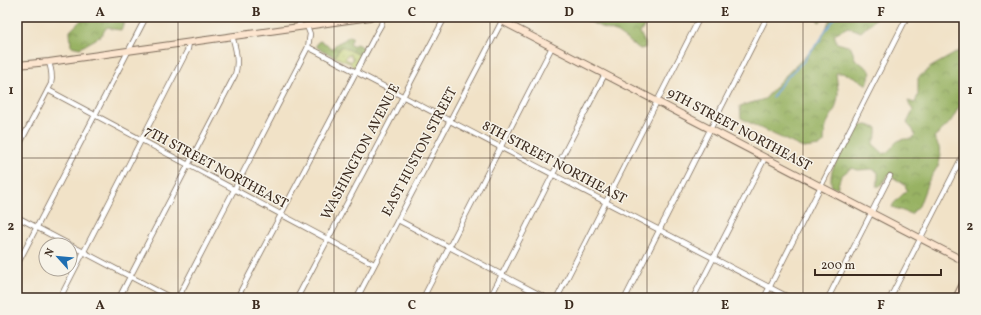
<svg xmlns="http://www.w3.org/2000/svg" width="981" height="315" font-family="Vollkorn,serif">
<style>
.grass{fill:url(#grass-dots);stroke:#7e7d48}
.forest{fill:url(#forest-crowns);stroke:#6a6e41}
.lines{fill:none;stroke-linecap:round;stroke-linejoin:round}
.stream{stroke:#6ba3da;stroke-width:1.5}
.street-casing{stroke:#7b6a59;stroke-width:6}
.secondary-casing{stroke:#7b6a59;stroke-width:8}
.street{stroke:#fff;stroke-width:4.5}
.secondary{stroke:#fce5cf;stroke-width:6}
.grid{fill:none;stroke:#3b2a1e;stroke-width:1;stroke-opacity:0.55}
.labels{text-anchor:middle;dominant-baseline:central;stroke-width:3;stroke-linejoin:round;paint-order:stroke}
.street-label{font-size:14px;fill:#3b2a1e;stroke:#f7f3e8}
.neatline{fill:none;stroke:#3b2a1e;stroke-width:1.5}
.grid-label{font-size:13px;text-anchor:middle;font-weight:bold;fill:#3b2a1e}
</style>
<defs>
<pattern id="grass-dots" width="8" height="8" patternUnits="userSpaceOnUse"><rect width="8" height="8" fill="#c0d072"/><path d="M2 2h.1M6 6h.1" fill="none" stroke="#a6b362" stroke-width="1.8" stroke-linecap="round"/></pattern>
<pattern id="forest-crowns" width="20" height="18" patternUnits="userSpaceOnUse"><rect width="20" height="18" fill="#98b264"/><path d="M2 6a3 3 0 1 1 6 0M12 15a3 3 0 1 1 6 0" fill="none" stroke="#7d9152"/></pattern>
</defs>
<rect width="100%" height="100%" fill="#f7f3e8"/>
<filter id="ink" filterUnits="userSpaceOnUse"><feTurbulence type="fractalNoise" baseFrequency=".025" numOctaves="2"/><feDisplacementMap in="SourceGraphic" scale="8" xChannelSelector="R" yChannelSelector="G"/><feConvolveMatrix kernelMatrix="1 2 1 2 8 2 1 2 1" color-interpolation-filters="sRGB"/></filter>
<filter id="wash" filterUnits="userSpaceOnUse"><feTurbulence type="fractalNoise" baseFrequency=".012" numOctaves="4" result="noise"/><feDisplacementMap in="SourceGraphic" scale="16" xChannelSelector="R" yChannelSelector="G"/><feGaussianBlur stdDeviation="0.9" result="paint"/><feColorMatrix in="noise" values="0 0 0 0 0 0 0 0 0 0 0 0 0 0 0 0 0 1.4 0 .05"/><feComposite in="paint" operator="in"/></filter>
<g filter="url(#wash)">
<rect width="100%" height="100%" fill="#f1e2c7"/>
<polygon class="grass" points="341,46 358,54 363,54 357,67 355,68 353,67 350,63 353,59 351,57 351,55 350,55 349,56 347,55 345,59 350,61 349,63 335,57"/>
<g class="forest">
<polygon points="84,17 127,17 121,30 112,29 109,27 106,28 101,36 80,48 71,46 70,31"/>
<polygon points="580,17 647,17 647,22 640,33 645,43 645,48 640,49 616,32 603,28"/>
<path d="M817,17H873L876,18L861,32L848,27L834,34L837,43L851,47L855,59L871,71L867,85C857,78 848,72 836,73C837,84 840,94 836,105C835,111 831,116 828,121C825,129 824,135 824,143L820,146L803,148L758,127L741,118L740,106L765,99L781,80L810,52L821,39L831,18H825L819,22Z"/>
<polygon points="349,36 352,37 352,40 350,43 351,45 353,46 356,44 361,46 365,50 363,54 358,54 341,46 335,57 318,48 316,46 318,42 320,41 327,44 330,48 333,48 336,44 344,40"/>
<path d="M963,49L964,50V100C960,105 957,110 954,116C949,125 941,131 934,137L939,147L941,156L938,166L928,182L919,206L911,214L892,207L894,203L907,190L905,185L888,174L881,186H876L878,180V172L872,169L858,170L851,168L841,176L837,188L832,187C831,184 831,181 831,178C831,162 852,138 861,126L867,125L877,128V134L873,144L884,154C897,147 891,138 911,139L915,135L913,130L907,123L911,115L913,110L910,106L908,101L915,103L918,95V78L931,67Z"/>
</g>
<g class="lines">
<polyline class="stream" points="772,98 782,83 792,72 803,62 810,52 821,39 825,31 836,17"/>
</g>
</g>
<g filter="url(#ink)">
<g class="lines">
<defs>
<g id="street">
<polyline points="298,27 302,17"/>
<polyline points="308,47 790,298"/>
<polyline points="48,90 374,264"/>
<path d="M17,149L51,84C53,76 51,69 49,62"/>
<polyline points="17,217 171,298"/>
<polyline points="398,220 546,298"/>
<polyline points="17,265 146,17"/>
<polyline points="60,298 188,49 189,42"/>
<path d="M119,298L235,75C239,63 236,48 232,36"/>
<polyline points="178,298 308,47 310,34 307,26"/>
<polyline points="237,298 377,32 381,25 383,17"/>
<polyline points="297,298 445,17"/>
<polyline points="357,298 502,21"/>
<polyline points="423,298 552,47"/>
<polyline points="490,298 553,174 605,74"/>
<polyline points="557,298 700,17"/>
<polyline points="625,298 767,17"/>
<polyline points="693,298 765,158"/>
<polyline points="764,298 907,17"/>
<polyline points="828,298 890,176"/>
<polyline points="890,298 964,153"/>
</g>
<g id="secondary">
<polyline points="504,17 502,21 964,261"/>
<polyline points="17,65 49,62 370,17"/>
<polyline points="956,298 964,282"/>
</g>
</defs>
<use href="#street" class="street-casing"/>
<use href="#secondary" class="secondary-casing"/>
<use href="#street" class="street"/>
<use href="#secondary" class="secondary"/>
</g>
</g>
<path class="grid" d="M178,17V298M334,17V298M490,17V298M647,17V298M803,17V298M17,158H964"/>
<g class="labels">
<g class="street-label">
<text transform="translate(739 130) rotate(28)">9TH STREET NORTHEAST</text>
<text transform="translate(361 152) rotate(-62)">WASHINGTON AVENUE</text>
<text transform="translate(420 152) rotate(-62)">EAST HUSTON STREET</text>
<text transform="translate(554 163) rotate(28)">8TH STREET NORTHEAST</text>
<text transform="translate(216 168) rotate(28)">7TH STREET NORTHEAST</text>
</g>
</g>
<rect width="981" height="315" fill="none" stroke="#f7f3e8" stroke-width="44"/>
<g transform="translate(58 257) rotate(297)"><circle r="19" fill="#f7f3e8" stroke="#aca397"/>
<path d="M0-3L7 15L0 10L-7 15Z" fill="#1f6fb2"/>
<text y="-6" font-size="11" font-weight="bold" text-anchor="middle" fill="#3b2a1e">N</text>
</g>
<path d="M815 269v6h126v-6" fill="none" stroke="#3b2a1e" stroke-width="2"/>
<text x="821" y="269" font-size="12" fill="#3b2a1e" stroke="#f7f3e8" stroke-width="3" paint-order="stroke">200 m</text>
<rect x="22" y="22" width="937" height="271" class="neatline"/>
<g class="grid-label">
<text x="100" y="16">A</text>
<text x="256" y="16">B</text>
<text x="412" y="16">C</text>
<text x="569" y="16">D</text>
<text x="725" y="16">E</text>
<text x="881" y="16">F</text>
<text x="11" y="94">1</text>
<text x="970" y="94">1</text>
<text x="11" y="230">2</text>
<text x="970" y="230">2</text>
<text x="100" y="309">A</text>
<text x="256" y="309">B</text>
<text x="412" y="309">C</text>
<text x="569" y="309">D</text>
<text x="725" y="309">E</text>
<text x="881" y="309">F</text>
</g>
</svg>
